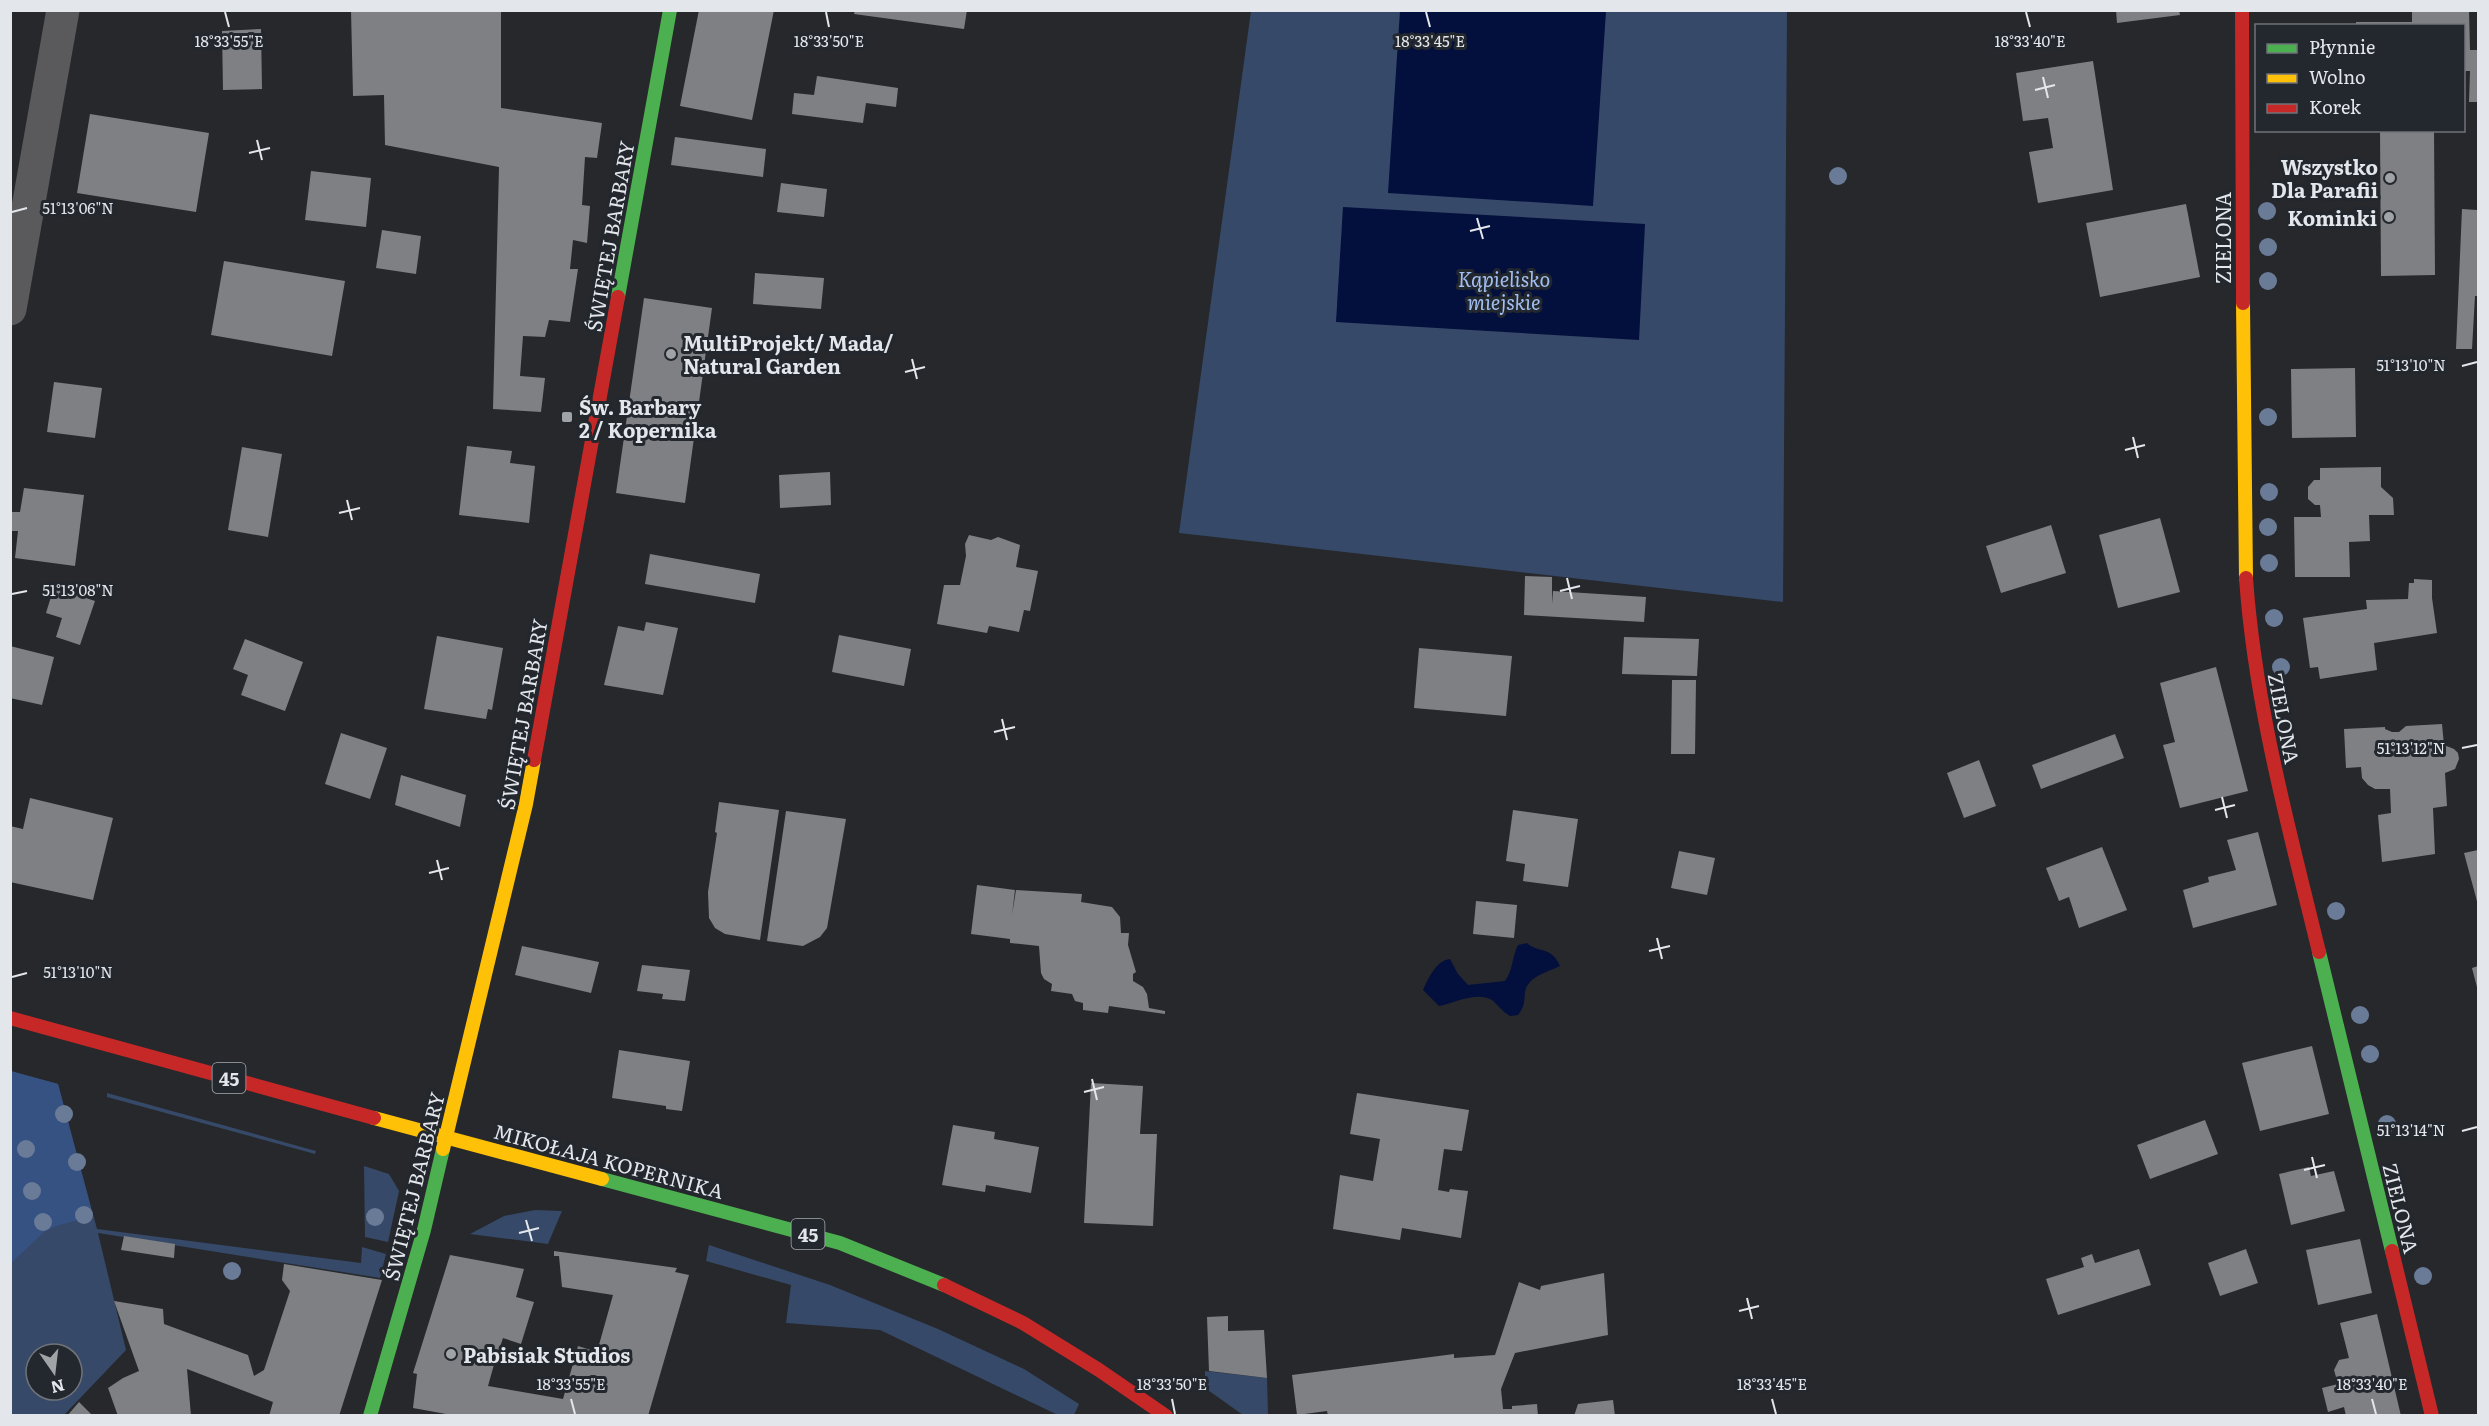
<svg xmlns="http://www.w3.org/2000/svg" width="2489" height="1426" font-family="Literata,serif">
<style>
.green{fill:#364968;fill-rule:evenodd}
.forest{fill:#365282}
.water{fill:#030f3d}
.building{fill:#7f8083}
.lines{fill:none;stroke-linecap:round;stroke-linejoin:round}
.street{stroke:#5a5a5c;stroke-width:33}
.fast{stroke:#4caf50;stroke-width:14}
.slow{stroke:#ffc107;stroke-width:14}
.jam{stroke:#c62828;stroke-width:14}
.tree{fill:#6a7b98}
.ticks{fill:none;stroke:#e3e6ea;stroke-width:2}
.poi-dot{fill:#a1a4a7;stroke:#23272e;stroke-width:2}
.labels{text-anchor:middle;dominant-baseline:central;stroke-width:6;stroke-linejoin:round;paint-order:stroke}
.shield{fill:#23272e;stroke:#a9adb2;stroke-width:1.5}
.shield-label{font-size:18px;font-weight:bold;fill:#e3e6ea}
.poi-label{font-size:20px;font-weight:bold;fill:#e3e6ea;stroke:#23272e;text-anchor:start}
.street-label{font-size:20px;fill:#e3e6ea;stroke:#23272e}
.park-label{font-size:20px;font-style:italic;fill:#a2bff1;stroke:#23272e}
.ticks-label{font-size:15px;text-anchor:middle;fill:#e3e6ea;stroke:#23272e;stroke-width:6;stroke-linejoin:round;paint-order:stroke}
</style>
<rect width="100%" height="100%" fill="#26282b"/>
<g class="green">
<polygon points="1251,11 1787,11 1783,602 1179,533"/>
<path d="M10,1071L58,1084L97,1229L361,1263L362,1247L386,1254L380,1278L98,1233L126,1350L64,1415H11ZM36,1354H72V1390H36Z"/>
<polygon points="107,1093 316,1151 315,1154 107,1097"/>
<polygon points="364,1166 389,1174 399,1191 388,1242 365,1237"/>
<polygon points="535,1210 562,1211 548,1244 470,1234 504,1216"/>
<polygon points="709,1245 830,1285 938,1329 1024,1369 1079,1404 1074,1415 1058,1415 880,1330 786,1323 791,1285 706,1261"/>
<polygon points="1205,1371 1267,1378 1268,1415 1243,1415 1205,1388"/>
</g>
<polygon class="forest" points="11,1071 58,1084 93,1216 56,1226 44,1232 11,1263"/>
<g class="water">
<polygon points="1400,11 1606,11 1593,206 1388,193"/>
<polygon points="1343,207 1645,224 1639,340 1336,322"/>
<path d="M1527,943C1537,953 1552,946 1560,966C1548,972 1528,976 1525,992C1524,1002 1525,1006 1518,1015L1510,1016C1503,1012 1496,1003 1492,1000C1477,991 1454,1003 1439,1006L1423,990C1429,977 1436,961 1450,959L1458,974L1468,985L1505,981C1513,970 1512,957 1518,945Z"/>
</g>
<g class="building">
<polygon points="351,10 501,10 501,108 602,123 597,158 585,157 582,205 590,206 587,243 573,240 570,269 578,269 570,322 549,320 545,337 523,336 520,376 545,378 541,412 493,409 499,167 385,145 384,95 353,96"/>
<polygon points="699,10 774,10 752,120 680,106"/>
<polygon points="855,10 967,10 964,29 854,14"/>
<polygon points="2116,10 2179,10 2180,15 2117,23"/>
<polygon points="2412,10 2469,10 2470,50 2478,50 2478,102 2469,102 2470,71 2464,71 2464,26 2356,26 2356,22 2412,22"/>
<polygon points="261,29 262,89 223,90 222,31"/>
<polygon points="2093,61 2113,190 2038,203 2029,152 2053,148 2048,118 2023,121 2016,73"/>
<polygon points="817,76 898,88 896,107 866,103 863,123 792,114 794,93 814,95"/>
<polygon points="90,114 209,133 196,212 77,193"/>
<polygon points="2380,130 2434,130 2435,275 2381,276"/>
<polygon points="675,137 766,149 763,177 671,165"/>
<polygon points="311,171 371,178 366,227 305,220"/>
<polygon points="781,183 827,189 824,217 777,212"/>
<polygon points="2186,204 2200,277 2100,297 2086,223"/>
<polygon points="2462,209 2477,210 2478,296 2475,296 2472,349 2456,349"/>
<polygon points="382,230 421,236 416,274 376,268"/>
<polygon points="224,261 345,281 332,356 211,335"/>
<polygon points="755,273 824,278 821,309 753,304"/>
<polygon points="644,298 712,308 685,503 616,493"/>
<polygon points="2355,368 2356,437 2292,438 2291,369"/>
<polygon points="54,382 102,388 95,438 47,432"/>
<polygon points="467,446 512,451 510,463 535,466 529,523 459,515"/>
<polygon points="242,447 282,454 268,537 228,530"/>
<polygon points="2381,467 2381,487 2393,498 2394,515 2369,515 2370,541 2349,542 2350,577 2295,577 2294,517 2321,517 2320,505 2315,505 2308,499 2308,487 2314,480 2320,480 2320,468"/>
<polygon points="830,472 831,505 780,508 779,475"/>
<polygon points="24,488 84,495 75,566 15,558 18,531 11,531 12,512 20,512"/>
<polygon points="2160,518 2180,592 2118,608 2099,535"/>
<polygon points="2051,525 2066,573 2001,593 1986,546"/>
<polygon points="969,535 991,540 998,537 1020,545 1016,567 1038,571 1030,611 1024,610 1019,632 989,626 987,633 937,624 944,585 960,585 966,556 965,544"/>
<polygon points="650,554 760,574 755,603 645,584"/>
<polygon points="1525,576 1552,577 1552,604 1553,591 1646,597 1644,622 1524,615"/>
<polygon points="2414,579 2432,580 2432,598 2437,633 2374,643 2377,670 2320,679 2318,667 2310,668 2303,618 2367,609 2366,600 2408,599 2409,583 2414,583"/>
<polygon points="54,587 95,601 80,645 56,637 62,618 46,613"/>
<polygon points="646,622 678,628 663,695 604,685 618,626 644,631"/>
<polygon points="839,635 911,649 904,686 832,672"/>
<polygon points="437,636 503,648 492,710 488,709 486,719 424,709"/>
<polygon points="1624,637 1699,639 1697,676 1622,674"/>
<polygon points="245,639 303,662 285,711 241,695 248,675 233,669"/>
<polygon points="10,646 54,657 42,705 10,698"/>
<polygon points="1419,648 1512,656 1506,716 1414,708"/>
<polygon points="2216,667 2248,791 2180,808 2163,745 2175,742 2160,683"/>
<polygon points="1672,680 1696,680 1695,754 1671,754"/>
<polygon points="2442,724 2444,745 2454,749 2458,753 2459,759 2455,769 2445,773 2447,806 2433,808 2435,854 2382,862 2378,815 2391,813 2390,789 2375,789 2368,785 2362,778 2361,767 2346,768 2344,729 2385,727 2385,729 2392,732 2399,732 2406,726"/>
<polygon points="341,733 387,748 370,799 325,784"/>
<polygon points="2115,734 2124,758 2041,789 2032,765"/>
<polygon points="1979,760 1996,806 1964,818 1947,773"/>
<polygon points="401,775 466,795 460,827 395,805"/>
<polygon points="30,798 113,818 93,900 10,882 10,826 23,829"/>
<polygon points="719,802 779,810 760,940 725,934 715,928 709,918 708,892 717,833 715,832"/>
<polygon points="1513,810 1578,819 1568,887 1523,881 1525,864 1506,861"/>
<polygon points="786,811 846,819 827,928 820,937 803,946 767,941"/>
<polygon points="2258,832 2277,905 2193,928 2183,890 2209,882 2208,877 2236,870 2227,840"/>
<polygon points="2102,847 2127,910 2079,928 2069,897 2059,901 2046,868"/>
<polygon points="2478,850 2478,905 2464,853"/>
<polygon points="1679,851 1715,858 1707,895 1671,888"/>
<polygon points="977,885 1015,890 1012,915 1016,890 1082,894 1081,902 1112,907 1120,917 1121,933 1129,933 1128,945 1136,972 1133,974 1133,981 1143,987 1147,994 1149,1008 1165,1011 1165,1014 1109,1006 1108,1013 1083,1010 1083,1003 1075,1001 1072,994 1051,991 1052,984 1044,979 1041,973 1039,946 1010,943 1010,939 971,934"/>
<polygon points="1476,901 1517,905 1514,938 1473,934"/>
<polygon points="522,946 599,962 591,993 515,975"/>
<polygon points="642,965 690,970 685,1001 662,999 663,994 637,991"/>
<polygon points="2478,966 2478,991 2472,968"/>
<polygon points="2312,1046 2329,1114 2260,1131 2242,1063"/>
<polygon points="619,1050 690,1061 682,1111 666,1109 666,1106 612,1098"/>
<polygon points="1091,1083 1143,1086 1140,1134 1157,1134 1153,1226 1084,1223"/>
<polygon points="1357,1093 1469,1110 1462,1151 1444,1149 1438,1190 1449,1192 1450,1189 1468,1191 1461,1238 1402,1228 1400,1240 1333,1229 1340,1175 1373,1181 1380,1139 1350,1134"/>
<polygon points="2205,1120 2218,1154 2150,1179 2137,1145"/>
<polygon points="953,1125 995,1132 994,1139 1039,1147 1031,1193 986,1185 985,1192 942,1185"/>
<polygon points="2309,1167 2311,1176 2334,1171 2345,1211 2291,1225 2279,1174"/>
<polygon points="124,1236 175,1244 174,1258 121,1250"/>
<polygon points="2360,1239 2372,1293 2318,1305 2306,1250"/>
<polygon points="2139,1249 2151,1285 2058,1315 2046,1279 2084,1267 2081,1258 2092,1254 2095,1263"/>
<polygon points="2246,1249 2258,1283 2220,1296 2208,1263"/>
<polygon points="554,1251 677,1268 675,1272 689,1275 648,1416 457,1416 413,1408 417,1374 413,1373 450,1255 524,1269 516,1297 534,1302 521,1344 503,1338 499,1350 518,1356 514,1366 495,1361 488,1386 563,1399 578,1346 597,1352 613,1295 562,1287 559,1256 554,1256"/>
<polygon points="284,1264 382,1280 339,1416 269,1416 273,1402 187,1369 191,1416 118,1416 108,1388 123,1378 139,1371 114,1301 163,1309 164,1324 248,1355 254,1376 264,1370 290,1291 282,1280"/>
<polygon points="1604,1273 1608,1335 1515,1353 1501,1389 1503,1409 1512,1409 1512,1406 1537,1404 1538,1416 1328,1416 1327,1411 1297,1415 1292,1375 1454,1354 1454,1358 1495,1355 1519,1282 1540,1290 1541,1286"/>
<polygon points="2377,1314 2401,1416 2346,1416 2344,1407 2328,1412 2322,1388 2338,1384 2334,1370 2339,1360 2349,1358 2340,1323"/>
<polygon points="1228,1316 1228,1331 1264,1330 1267,1378 1209,1371 1207,1317"/>
<polygon points="1613,1400 1615,1416 1574,1416 1578,1404"/>
<polygon points="79,1402 93,1416 67,1416"/>
</g>
<g class="lines">
<polyline class="street" points="10,309 63,10"/>
<g class="fast">
<polyline points="618,297 670,10"/>
<polyline points="2319,952 2392,1251"/>
<polyline points="602,1179 840,1243 944,1285"/>
<polyline points="370,1416 424,1230 443,1149"/>
</g>
<g class="slow">
<polyline points="2243,303 2246,578"/>
<polyline points="374,1118 602,1179"/>
<polyline points="443,1149 526,804 534,760"/>
</g>
<g class="jam">
<polyline points="2242,10 2243,303"/>
<path d="M2246,578C2255,706 2289,828 2319,952"/>
<polyline points="534,760 618,297"/>
<polyline points="10,1018 374,1118"/>
<polyline points="2392,1251 2432,1416"/>
<polyline points="944,1285 1023,1323 1099,1370 1166,1416"/>
</g>
</g>
<g class="tree">
<circle cx="1838" cy="176" r="9"/>
<circle cx="2267" cy="211" r="9"/>
<circle cx="2268" cy="247" r="9"/>
<circle cx="2268" cy="281" r="9"/>
<circle cx="2268" cy="417" r="9"/>
<circle cx="2269" cy="492" r="9"/>
<circle cx="2268" cy="527" r="9"/>
<circle cx="2269" cy="563" r="9"/>
<circle cx="2274" cy="618" r="9"/>
<circle cx="2281" cy="667" r="9"/>
<circle cx="2336" cy="911" r="9"/>
<circle cx="2360" cy="1015" r="9"/>
<circle cx="2370" cy="1054" r="9"/>
<circle cx="64" cy="1114" r="9"/>
<circle cx="2387" cy="1124" r="9"/>
<circle cx="26" cy="1149" r="9"/>
<circle cx="77" cy="1162" r="9"/>
<circle cx="32" cy="1191" r="9"/>
<circle cx="84" cy="1215" r="9"/>
<circle cx="375" cy="1217" r="9"/>
<circle cx="43" cy="1222" r="9"/>
<circle cx="232" cy="1271" r="9"/>
<circle cx="2423" cy="1276" r="9"/>
</g>
<path class="ticks" d="M225,12L229,27M826,12L829,27M1426,12L1430,27M2026,12L2030,27M2043,77L2048,98M2035,90L2055,85M257,140L262,160M249,153L270,148M12,212L27,208M1477,218L1483,239M1470,231L1490,226M912,359L917,379M2462,366L2477,362M905,372L925,367M2133,437L2138,458M2125,450L2145,445M347,500L352,520M339,513L360,508M1567,578L1572,599M1560,591L1580,586M12,594L27,591M1002,719L1007,740M994,732L1015,727M2462,748L2477,745M2222,797L2227,818M2215,810L2235,805M437,860L442,880M429,873L449,868M1657,938L1662,959M1649,951L1670,946M12,977L27,973M1092,1079L1097,1100M1084,1092L1104,1087M2462,1131L2477,1127M2312,1157L2317,1178M2304,1170L2325,1165M526,1220L532,1241M519,1233L539,1228M1747,1298L1752,1319M1739,1311L1759,1306M571,1399L575,1414M1172,1399L1175,1414M1772,1399L1776,1414M2372,1399L2376,1414"/>
<g class="poi-dot">
<circle cx="2390" cy="178" r="6"/>
<circle cx="2389" cy="217" r="6"/>
<circle cx="671" cy="354" r="6"/>
<rect x="561" y="411" width="12" height="12" rx="3"/>
<circle cx="451" cy="1354" r="6"/>
</g>
<g class="labels">
<g class="shield">
<rect x="212.5" y="1063" width="33" height="30" rx="4.5"/>
<rect x="791.5" y="1219" width="33" height="30" rx="4.5"/>
</g>
<g class="shield-label">
<text x="229" y="1078">45</text>
<text x="808" y="1234">45</text>
</g>
<g class="poi-label">
<text x="2378" y="166" text-anchor="end">Wszystko<tspan x="2378" dy="23">Dla Parafii</tspan></text>
<text x="2377" y="217" text-anchor="end">Kominki</text>
<text x="683" y="342">MultiProjekt/ Mada/<tspan x="683" dy="23">Natural Garden</tspan></text>
<text x="579" y="406">Św. Barbary<tspan x="579" dy="23">2 / Kopernika</tspan></text>
<text x="463" y="1354">Pabisiak Studios</text>
</g>
<g class="street-label">
<text transform="translate(609 236) rotate(-80)">ŚWIĘTEJ BARBARY</text>
<text transform="translate(2222 238) rotate(-90)">ZIELONA</text>
<text transform="translate(522 714) rotate(-80)">ŚWIĘTEJ BARBARY</text>
<text transform="translate(2285 718) rotate(79)">ZIELONA</text>
<text transform="translate(609 1160) rotate(15)">MIKOŁAJA KOPERNIKA</text>
<text transform="translate(413 1186) rotate(-76)">ŚWIĘTEJ BARBARY</text>
<text transform="translate(2402 1208) rotate(76)">ZIELONA</text>
</g>
<g class="park-label">
<text x="1504" y="278">Kąpielisko<tspan x="1504" dy="23">miejskie</tspan></text>
</g>
</g>
<g class="ticks-label">
<text x="229" y="47">18°33'55"E</text>
<text x="829" y="47">18°33'50"E</text>
<text x="1430" y="47">18°33'45"E</text>
<text x="2030" y="47">18°33'40"E</text>
<text x="78" y="214">51°13'06"N</text>
<text x="2411" y="371">51°13'10"N</text>
<text x="78" y="596">51°13'08"N</text>
<text x="2411" y="754">51°13'12"N</text>
<text x="78" y="978">51°13'10"N</text>
<text x="2411" y="1136">51°13'14"N</text>
<text x="571" y="1390">18°33'55"E</text>
<text x="1172" y="1390">18°33'50"E</text>
<text x="1772" y="1390">18°33'45"E</text>
<text x="2372" y="1390">18°33'40"E</text>
</g>
<rect width="2489" height="1426" fill="none" stroke="#e3e6ea" stroke-width="24"/>
<rect x="2255" y="24" width="210" height="108" fill="#23272e" stroke="#707379" stroke-width="1.5"/>
<rect x="2267" y="44" width="30" height="9" fill="#4caf50" stroke="#707379" stroke-width="1.5"/>
<text x="2309" y="54" font-size="18" fill="#e3e6ea">Płynnie</text>
<rect x="2267" y="74" width="30" height="9" fill="#ffc107" stroke="#707379" stroke-width="1.5"/>
<text x="2309" y="84" font-size="18" fill="#e3e6ea">Wolno</text>
<rect x="2267" y="104" width="30" height="9" fill="#c62828" stroke="#707379" stroke-width="1.5"/>
<text x="2309" y="114" font-size="18" fill="#e3e6ea">Korek</text>
<g transform="translate(54 1372) rotate(166)"><circle r="28" fill="#23272e" stroke="#707379" stroke-width="1.5"/>
<path d="M0-4.5L10 22L0 15L-10 22Z" fill="#a1a4a7"/>
<text y="-9" font-size="16" font-weight="bold" text-anchor="middle" fill="#e3e6ea">N</text>
</g>
</svg>
